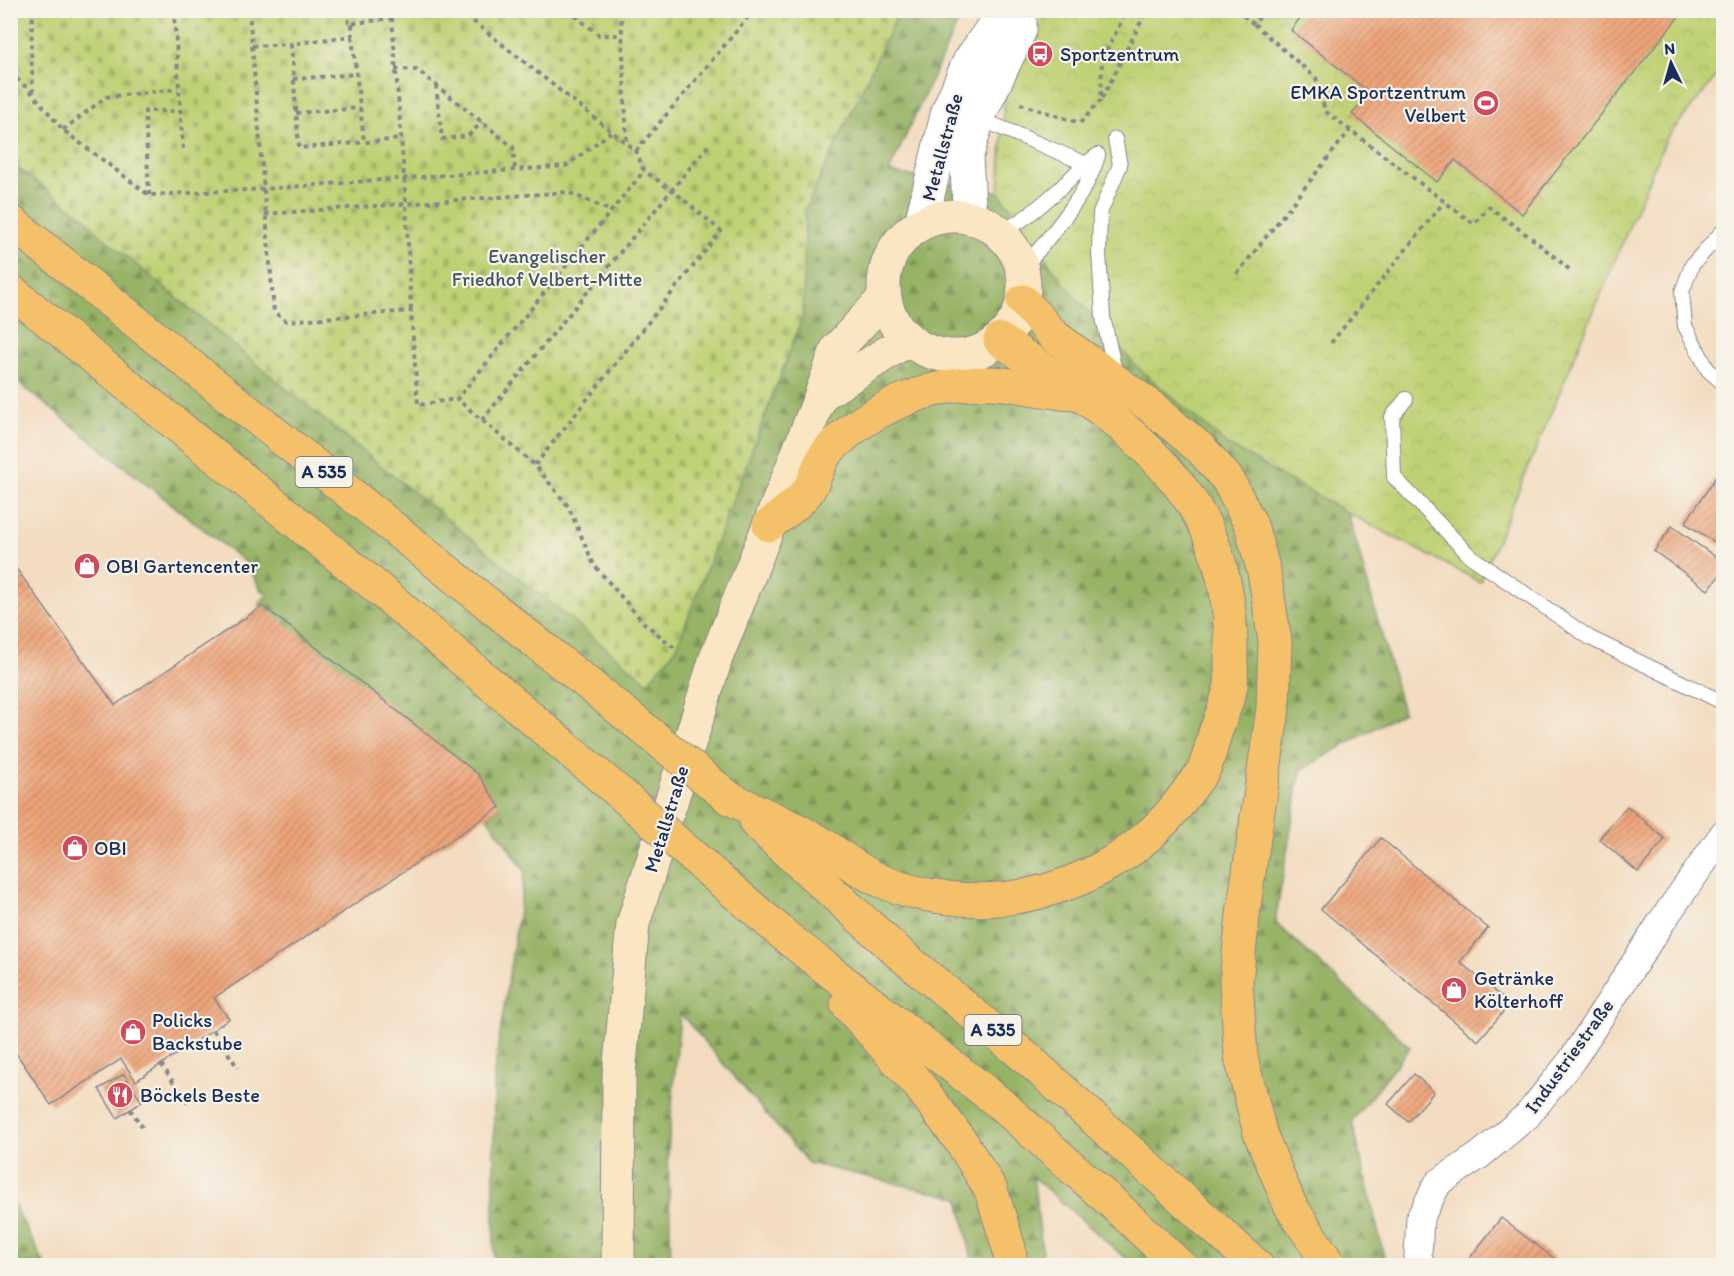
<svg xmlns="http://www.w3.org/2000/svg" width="1734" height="1276" font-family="Itim,sans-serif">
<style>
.forest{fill:url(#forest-firs);stroke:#597162;stroke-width:1.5}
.cemetery{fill:url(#cemetery-stones);stroke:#6d8069;stroke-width:1.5}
.park{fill:url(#park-crowns);stroke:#6d8069;stroke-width:1.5}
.building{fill:url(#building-hatch)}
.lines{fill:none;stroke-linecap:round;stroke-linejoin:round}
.service-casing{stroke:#87868e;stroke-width:16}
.minor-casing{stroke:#87868e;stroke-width:29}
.tertiary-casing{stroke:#87868e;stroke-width:35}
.secondary-casing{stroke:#87868e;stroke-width:35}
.motorway-casing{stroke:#87868e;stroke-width:35}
.path{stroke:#87868e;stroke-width:4;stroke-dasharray:4.5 4.5;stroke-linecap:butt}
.service{stroke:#fff;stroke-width:14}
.minor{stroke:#fff;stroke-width:27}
.tertiary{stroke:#fff;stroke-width:33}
.secondary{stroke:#fbe6c3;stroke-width:33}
.motorway{stroke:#f4c16a;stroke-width:33}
.motorway-bridge-casing{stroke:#87868e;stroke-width:35;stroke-linecap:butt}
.motorway-bridge{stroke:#f4c16a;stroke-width:33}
.labels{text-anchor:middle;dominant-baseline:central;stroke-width:4.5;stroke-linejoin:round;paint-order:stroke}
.shield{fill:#f7f3e8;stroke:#5d6a87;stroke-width:1.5}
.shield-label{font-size:18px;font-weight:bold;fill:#1b2f5e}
.poi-label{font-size:20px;fill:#1b2f5e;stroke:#f7f3e8;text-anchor:start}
.street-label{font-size:20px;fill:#1b2f5e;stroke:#f7f3e8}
.park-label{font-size:20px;fill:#445864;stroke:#f7f3e8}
</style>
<defs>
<pattern id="forest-firs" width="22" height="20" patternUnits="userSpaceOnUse" patternTransform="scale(1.5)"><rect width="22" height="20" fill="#97b366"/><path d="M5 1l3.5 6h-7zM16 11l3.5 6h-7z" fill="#7a9257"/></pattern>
<pattern id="cemetery-stones" width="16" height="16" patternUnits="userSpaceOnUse" patternTransform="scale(1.5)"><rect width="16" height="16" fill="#bfd174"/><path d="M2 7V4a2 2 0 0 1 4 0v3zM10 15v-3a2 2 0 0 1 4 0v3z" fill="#a4b467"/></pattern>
<pattern id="park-crowns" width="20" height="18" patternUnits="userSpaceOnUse" patternTransform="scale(1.5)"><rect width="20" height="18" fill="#bfd174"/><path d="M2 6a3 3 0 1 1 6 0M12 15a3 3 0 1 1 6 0" fill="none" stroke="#a4b467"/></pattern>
<pattern id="building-hatch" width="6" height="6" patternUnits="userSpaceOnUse" patternTransform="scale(1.5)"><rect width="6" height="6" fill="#eea478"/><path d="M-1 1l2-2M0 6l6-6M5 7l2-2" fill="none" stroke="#c08666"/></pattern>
</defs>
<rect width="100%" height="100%" fill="#f7f3e8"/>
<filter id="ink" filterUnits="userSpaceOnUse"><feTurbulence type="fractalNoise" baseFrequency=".0167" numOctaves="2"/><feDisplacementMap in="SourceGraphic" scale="12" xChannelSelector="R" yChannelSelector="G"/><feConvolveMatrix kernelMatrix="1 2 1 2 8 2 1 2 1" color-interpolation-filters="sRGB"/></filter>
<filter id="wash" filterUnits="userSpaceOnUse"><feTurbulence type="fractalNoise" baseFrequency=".008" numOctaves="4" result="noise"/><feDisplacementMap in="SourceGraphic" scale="24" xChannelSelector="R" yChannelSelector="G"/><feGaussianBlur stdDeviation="1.35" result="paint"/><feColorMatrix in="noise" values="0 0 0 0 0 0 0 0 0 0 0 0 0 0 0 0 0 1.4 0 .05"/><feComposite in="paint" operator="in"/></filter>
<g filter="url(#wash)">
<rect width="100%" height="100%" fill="#f3dcbf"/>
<g class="forest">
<polygon points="899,11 963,11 889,172 999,192 1061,280 1226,444 1348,513 1403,712 1301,770 1275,922 1410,1047 1352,1121 1386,1265 1133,1265 1033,1177 1044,1265 973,1265 959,1198 808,1163 680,1013 668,1151 671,1265 494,1265 494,1072 525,871 487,817 500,807 259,604 268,594 261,590 246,563 11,377 10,163 87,219 99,234 295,396 648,681 676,649 803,316 805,210"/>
<polygon points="11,1199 45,1265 11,1265"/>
</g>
<polygon class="cemetery" points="11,10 899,11 805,210 803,316 676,649 648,682 295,396 99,234 87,219 11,163"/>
<polygon class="park" points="1046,11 1723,11 1723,68 1666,139 1480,582 1348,513 1226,444 1134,364 1061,280 999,192 1005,90"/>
<g id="blocks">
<g class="building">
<polygon points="1306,10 1684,10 1522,214 1455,160 1437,182 1352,114 1370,93 1291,30"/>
<polygon points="1724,465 1724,548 1685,523"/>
<polygon points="1672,526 1724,563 1724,570 1708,590 1654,551"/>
<polygon points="10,560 115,705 263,606 478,774 500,807 214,998 229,1019 213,1030 136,1081 121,1059 51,1105 10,1044"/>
<polygon points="1627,806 1665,839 1638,872 1599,839"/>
<polygon points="1381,838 1488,928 1460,962 1510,1004 1478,1041 1321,909"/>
<polygon points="124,1074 142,1102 117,1118 99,1089"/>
<polygon points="1414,1074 1434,1092 1408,1122 1388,1104"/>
<polygon points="1501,1218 1560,1263 1563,1266 1477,1266 1469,1259"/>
</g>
</g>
</g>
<g filter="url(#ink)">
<use href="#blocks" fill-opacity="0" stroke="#87868e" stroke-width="1.5"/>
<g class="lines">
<defs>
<g id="service">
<polyline points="978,118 1084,163"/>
<polyline points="1115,139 1120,165 1100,213 1099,253 1103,317 1116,376"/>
<path d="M999,232C1020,224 1039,207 1056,192C1071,179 1081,165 1098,155"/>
<polyline points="1722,232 1692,265 1682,292 1685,326 1708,370 1724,384"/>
<path d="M1022,270C1048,238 1088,195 1098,155"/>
<polyline points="1406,399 1392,417 1394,477 1470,556 1590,638 1724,703"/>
</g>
<polyline id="minor" points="1421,1266 1418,1256 1420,1218 1438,1183 1480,1155 1527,1116 1572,1060 1662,921 1724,833"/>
<g id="tertiary">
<polyline points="970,218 966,158 978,118 1020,30 1020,10"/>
<polyline points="921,224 948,111 969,62 1005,10"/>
</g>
<g id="secondary">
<circle cx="954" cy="286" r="70"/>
<polyline points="821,395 907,340"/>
<polyline points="618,1266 619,1075 633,924 716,658 821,395 837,349 884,298"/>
</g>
<g id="motorway">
<polyline points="10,221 638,724"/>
<polyline points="10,290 380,590 622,795"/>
<polyline points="1023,301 1054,336 1150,406 1202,450 1228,480 1251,525 1264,572 1275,641 1273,709 1244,906 1236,981 1241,1057 1260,1133 1290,1205 1330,1266"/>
<path d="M769,525C781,515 798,504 807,492C816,480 818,462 828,451C870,407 932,382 992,383C1020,384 1046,393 1074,394"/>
<path d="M728,797C757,812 787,824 816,840C836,852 854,868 875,878C897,889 924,895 948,898C1040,909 1135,868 1188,791C1193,784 1200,776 1204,769C1209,758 1212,744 1215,733C1221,717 1227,702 1231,686C1232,678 1231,668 1231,659C1232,611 1224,561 1201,518C1158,440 1071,388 1000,340"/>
<polyline points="756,823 899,953 1029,1060 1257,1266"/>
<polyline points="712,873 790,940 997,1101 1119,1209 1180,1266"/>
<polyline points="847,1004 918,1084 962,1143 991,1190 1009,1248 1011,1266"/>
</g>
</defs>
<use href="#service" class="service-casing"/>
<use href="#minor" class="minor-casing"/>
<use href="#tertiary" class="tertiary-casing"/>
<use href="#secondary" class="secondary-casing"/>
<use href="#motorway" class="motorway-casing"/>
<g class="path">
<polyline points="174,10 183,150"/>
<polyline points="198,10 210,10"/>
<polyline points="249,10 274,312 286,321 411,311 418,405 456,399"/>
<polyline points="347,10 349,24 392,18"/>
<polyline points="397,10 392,18 406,202 411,311"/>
<polyline points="459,10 636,151 644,171 457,399 535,465 568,506 594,565 643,622 676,649"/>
<polyline points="568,10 599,35 622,35"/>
<polyline points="621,10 627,144"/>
<polyline points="1236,10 1254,24"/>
<polyline points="1265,10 1254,24 1316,78 1325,111 1474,224 1489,207 1538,243 1570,270"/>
<polyline points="577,18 578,10"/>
<polyline points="352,36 364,141"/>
<polyline points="291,44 299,148 401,139"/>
<polyline points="252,46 291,44 352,36 352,24"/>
<polyline points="395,69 417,70 513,147 515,170"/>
<polyline points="10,72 33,94 63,130 149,195 263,189 566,166 611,132"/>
<polyline points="293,79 357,74"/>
<polyline points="436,85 442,139 468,136 482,122"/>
<polyline points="33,93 31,48 33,10"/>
<polyline points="1102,98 1147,10"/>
<polyline points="1020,104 1080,123 1101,100 1102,60 1127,10"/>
<polyline points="296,113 360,108"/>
<polyline points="63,130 106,97 178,89"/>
<polyline points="636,151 754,10"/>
<polyline points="149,195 145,111 180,111"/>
<polyline points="265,214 568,192 611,211"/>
<polyline points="1237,274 1350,130"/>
<polyline points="1331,343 1444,202"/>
<polyline points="482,420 708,146"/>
<polyline points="535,465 721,231 672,190 644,171"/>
<polyline points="213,1030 238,1068"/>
<polyline points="161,1064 187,1102"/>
<polyline points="130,1109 142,1127"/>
</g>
<use href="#service" class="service"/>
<use href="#minor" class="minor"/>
<use href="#tertiary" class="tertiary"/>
<use href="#secondary" class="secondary"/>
<use href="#motorway" class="motorway"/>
<defs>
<g id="motorway-bridge">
<polyline points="638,724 728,797"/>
<polyline points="622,795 712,873"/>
</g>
</defs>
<use href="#motorway-bridge" class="motorway-bridge-casing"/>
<use href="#motorway-bridge" class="motorway-bridge"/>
</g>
</g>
<defs>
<symbol id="bus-disc" viewBox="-11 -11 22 22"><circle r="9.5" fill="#d1495b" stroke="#f7f3e8"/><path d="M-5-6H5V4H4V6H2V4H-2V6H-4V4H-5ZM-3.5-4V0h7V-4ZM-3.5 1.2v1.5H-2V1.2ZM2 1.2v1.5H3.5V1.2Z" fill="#fff"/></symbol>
<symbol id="stadium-disc" viewBox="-11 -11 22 22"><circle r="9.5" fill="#d1495b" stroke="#f7f3e8"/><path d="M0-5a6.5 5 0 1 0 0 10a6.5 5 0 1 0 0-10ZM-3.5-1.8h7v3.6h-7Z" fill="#fff"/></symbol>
<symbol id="shop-disc" viewBox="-11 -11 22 22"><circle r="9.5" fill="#d1495b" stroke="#f7f3e8"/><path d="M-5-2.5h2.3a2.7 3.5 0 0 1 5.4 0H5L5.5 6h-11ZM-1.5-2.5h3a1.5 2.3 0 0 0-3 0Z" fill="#fff"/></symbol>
<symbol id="restaurant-disc" viewBox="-11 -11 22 22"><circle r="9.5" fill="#d1495b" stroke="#f7f3e8"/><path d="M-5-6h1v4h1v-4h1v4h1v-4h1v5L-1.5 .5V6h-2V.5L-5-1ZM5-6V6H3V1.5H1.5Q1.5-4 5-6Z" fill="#fff"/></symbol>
</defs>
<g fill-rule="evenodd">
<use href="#bus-disc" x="1025" y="39" width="30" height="30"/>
<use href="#stadium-disc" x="1471" y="88" width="30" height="30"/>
<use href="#shop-disc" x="72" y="551" width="30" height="30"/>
<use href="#shop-disc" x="60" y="833" width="30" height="30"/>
<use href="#shop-disc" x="1439" y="975" width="30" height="30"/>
<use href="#shop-disc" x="118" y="1017" width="30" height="30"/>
<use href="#restaurant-disc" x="105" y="1080" width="30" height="30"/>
</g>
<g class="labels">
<g class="shield">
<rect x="295.5" y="457" width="57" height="30" rx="4.5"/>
<rect x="964.5" y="1015" width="57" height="30" rx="4.5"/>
</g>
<g class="shield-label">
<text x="324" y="472">A 535</text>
<text x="993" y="1030">A 535</text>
</g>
<g class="poi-label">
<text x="1060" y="54">Sportzentrum</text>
<text x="1466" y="92" text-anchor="end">EMKA Sportzentrum<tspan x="1466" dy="23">Velbert</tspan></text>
<text x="106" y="566">OBI Gartencenter</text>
<text x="94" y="848">OBI</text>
<text x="1474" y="978">Getränke<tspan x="1474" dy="23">Költerhoff</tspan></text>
<text x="152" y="1020">Policks<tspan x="152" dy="23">Backstube</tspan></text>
<text x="140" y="1095">Böckels Beste</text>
</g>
<g class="street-label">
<text transform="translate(942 147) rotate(-75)">Metallstraße</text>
<text transform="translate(666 819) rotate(-73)">Metallstraße</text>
<text transform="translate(1569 1056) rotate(-54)">Industriestraße</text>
</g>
<g class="park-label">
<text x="547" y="256">Evangelischer<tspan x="547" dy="23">Friedhof Velbert-Mitte</tspan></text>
</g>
</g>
<rect width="1734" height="1276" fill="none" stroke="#f7f3e8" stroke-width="36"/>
<g transform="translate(1671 63) rotate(355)" stroke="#f7f3e8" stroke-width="4.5" paint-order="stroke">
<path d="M0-4.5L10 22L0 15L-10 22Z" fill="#1b2f5e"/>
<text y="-9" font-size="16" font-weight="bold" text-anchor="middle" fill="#1b2f5e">N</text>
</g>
</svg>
